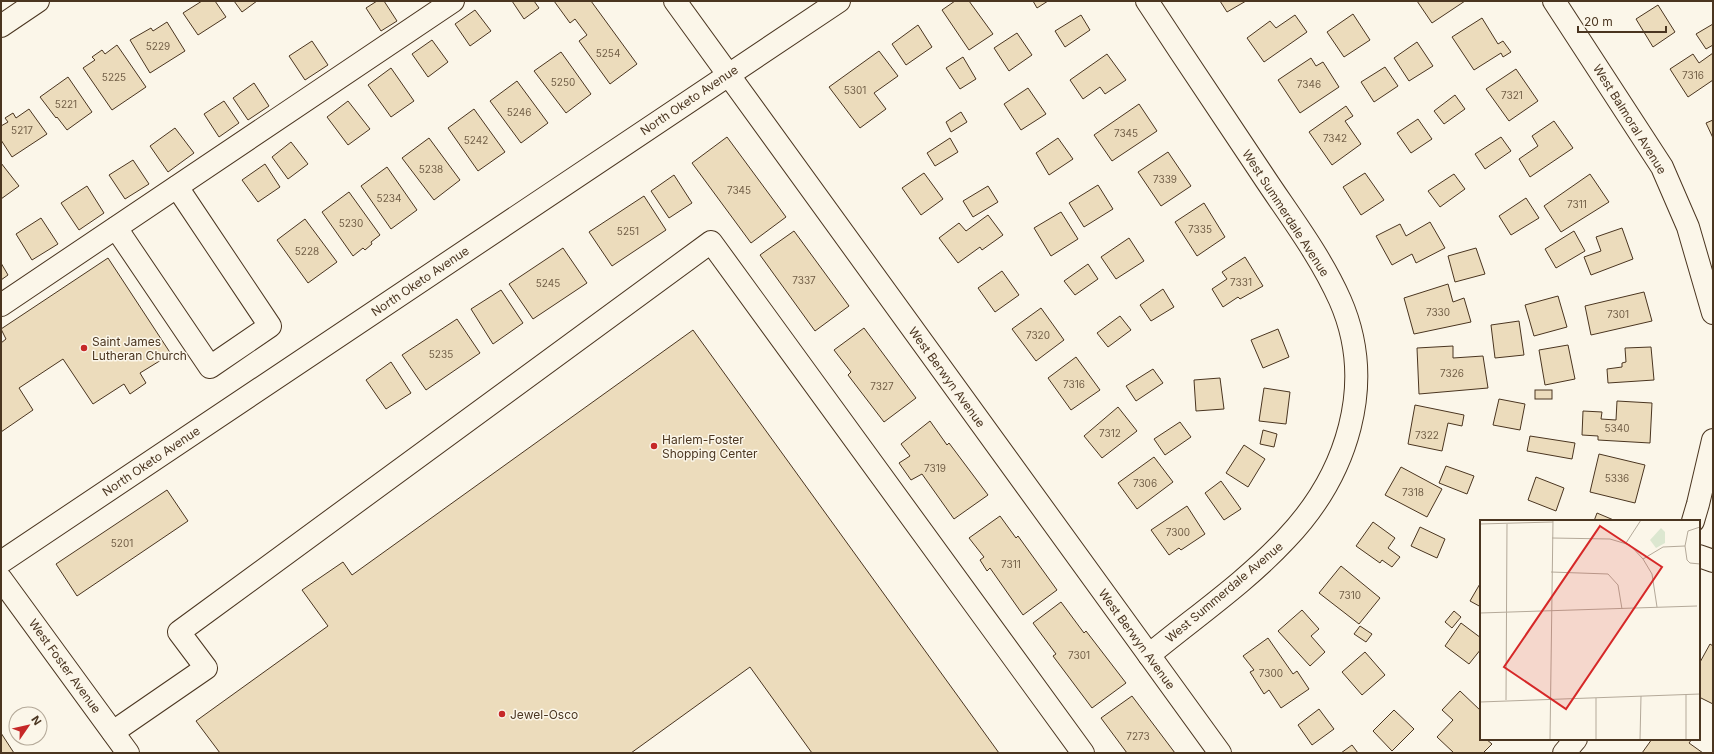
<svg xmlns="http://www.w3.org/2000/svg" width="1714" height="754" font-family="Inter,sans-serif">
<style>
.building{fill:#ecdcbc;stroke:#4a3520}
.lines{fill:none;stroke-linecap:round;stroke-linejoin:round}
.minor-casing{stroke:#4a3520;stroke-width:24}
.minor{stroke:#fbf6e9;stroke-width:22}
.poi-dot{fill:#c62828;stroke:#fbf6e9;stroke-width:1.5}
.labels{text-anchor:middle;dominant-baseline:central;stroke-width:3;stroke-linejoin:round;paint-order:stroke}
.number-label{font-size:10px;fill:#725f47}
.street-label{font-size:12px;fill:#4a3520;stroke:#fbf6e9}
.poi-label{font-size:12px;fill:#4a3520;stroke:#fbf6e9;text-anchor:start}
.inset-road{fill:none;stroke:#b4a999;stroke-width:1}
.view{fill:#d62828;fill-opacity:0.15;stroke:#d62828;stroke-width:2}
.inset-edge{fill:none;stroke:#4a3520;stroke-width:2}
</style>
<rect width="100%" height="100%" fill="#fbf6e9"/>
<g class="building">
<polygon points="202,1 215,1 226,17 198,35 183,13"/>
<polygon points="234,1 257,1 242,12"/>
<polygon points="377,1 384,1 397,21 381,31 366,8"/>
<polygon points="512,1 534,1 539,8 524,19"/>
<polygon points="554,1 591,1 637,64 610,84 579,41 587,35 575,19 570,23"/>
<polygon points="955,1 969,1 993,34 969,50 942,10"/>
<polygon points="1033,1 1048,1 1037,8"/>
<polygon points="1220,1 1246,1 1227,12"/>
<polygon points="1417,1 1465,1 1432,23"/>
<polygon points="1658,5 1675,32 1653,47 1636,19"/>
<polygon points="475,10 491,31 470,46 455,24"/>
<polygon points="1353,14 1370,40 1344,57 1327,32"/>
<polygon points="1081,15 1090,30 1065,47 1055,31"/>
<polygon points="1295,15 1307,32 1264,62 1247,38 1270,21 1276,28"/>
<polygon points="1482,18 1498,44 1503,41 1511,52 1503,57 1501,53 1474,70 1452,37"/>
<polygon points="167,22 185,51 150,73 130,40 151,28 153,31"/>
<polygon points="1713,24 1713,45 1706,49 1696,34"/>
<polygon points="918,25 932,47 906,65 892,44"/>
<polygon points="1017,33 1032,55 1009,71 994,48"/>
<polygon points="432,40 448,62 428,77 412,54"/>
<polygon points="312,41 328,65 305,80 289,56"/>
<polygon points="1417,42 1433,66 1409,81 1394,58"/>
<polygon points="117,45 146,87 112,110 83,68 95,60 92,57 102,50 105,54"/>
<polygon points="879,51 898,76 874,93 886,109 860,128 829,87"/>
<polygon points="561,52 591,94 566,113 534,71"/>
<polygon points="1713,53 1713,80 1688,97 1670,69 1693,54 1699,63"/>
<polygon points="1107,54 1126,80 1105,94 1100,87 1083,99 1070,80"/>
<polygon points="963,57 976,79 960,89 946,68"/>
<polygon points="1311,58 1316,66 1323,62 1339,87 1300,113 1278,80"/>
<polygon points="1385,67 1398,86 1374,102 1361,82"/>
<polygon points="391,68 414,101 391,117 368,85"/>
<polygon points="1516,69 1538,101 1509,121 1486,89"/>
<polygon points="68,77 92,112 67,130 57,117 56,118 40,97"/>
<polygon points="517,81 548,123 521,143 490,101"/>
<polygon points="254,83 269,106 248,120 233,98"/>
<polygon points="1028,88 1046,114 1021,130 1004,104"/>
<polygon points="1455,95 1465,109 1444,124 1434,111"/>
<polygon points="224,101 239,123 219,137 204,114"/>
<polygon points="348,101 370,129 348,145 327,117"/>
<polygon points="1139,104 1157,131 1112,161 1094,135"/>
<polygon points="1346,106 1353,116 1345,121 1361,144 1332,165 1309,132"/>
<polygon points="29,109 47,134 12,157 1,140 1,126 8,122 5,118 13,113 16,118"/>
<polygon points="474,109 505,152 478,171 448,128"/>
<polygon points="961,112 967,122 951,132 946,122"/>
<polygon points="1418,119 1432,139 1411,153 1397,133"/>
<polygon points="1713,120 1713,138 1706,123"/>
<polygon points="1554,121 1573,148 1530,177 1519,159 1538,146 1532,136"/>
<polygon points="175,128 194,153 168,172 150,146"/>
<polygon points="727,137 786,217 751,243 692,163"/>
<polygon points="1501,137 1511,151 1485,169 1475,154"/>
<polygon points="429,138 460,180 434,200 402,158"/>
<polygon points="950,138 958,152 935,166 927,153"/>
<polygon points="1058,138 1073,159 1049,175 1036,153"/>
<polygon points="291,142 308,164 288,179 272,157"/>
<polygon points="1168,152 1191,186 1161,206 1138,172"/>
<polygon points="133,160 149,184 125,199 109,175"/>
<polygon points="1,163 19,186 1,199"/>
<polygon points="265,164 280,187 258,202 242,180"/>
<polygon points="387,167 417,210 391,229 361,186"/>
<polygon points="924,173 943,199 921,215 902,188"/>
<polygon points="1365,173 1384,200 1361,215 1343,187"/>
<polygon points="1454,174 1465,189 1440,207 1428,191"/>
<polygon points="1590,174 1609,202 1561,232 1544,206"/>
<polygon points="674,175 692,203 669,218 651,191"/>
<polygon points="1098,185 1113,209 1084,227 1069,203"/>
<polygon points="87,186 104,213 79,230 61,203"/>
<polygon points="988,186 998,202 973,217 963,201"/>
<polygon points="349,192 380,235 371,242 372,244 365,250 363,248 353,256 322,212"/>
<polygon points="644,196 666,230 612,266 589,232"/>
<polygon points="1526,198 1539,218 1511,235 1499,216"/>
<polygon points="1204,203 1225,237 1197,256 1175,222"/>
<polygon points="1061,212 1078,239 1051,256 1034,228"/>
<polygon points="988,215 1003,235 982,250 980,247 958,263 939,238 959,223 966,231"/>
<polygon points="41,218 58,244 32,260 16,234"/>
<polygon points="305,219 337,262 308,283 277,240"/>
<polygon points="1430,222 1445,248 1416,263 1412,254 1392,265 1376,236 1400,224 1406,236"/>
<polygon points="1622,228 1633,259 1591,275 1584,257 1601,251 1596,237"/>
<polygon points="794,231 849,306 815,331 760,255"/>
<polygon points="1574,231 1585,251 1556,268 1545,249"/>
<polygon points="1129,238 1144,261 1116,279 1101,257"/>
<polygon points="563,248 587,283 533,319 509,284"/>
<polygon points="1476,248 1485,274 1455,282 1448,256"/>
<polygon points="1245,257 1263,286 1240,299 1238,297 1223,307 1212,289 1227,279 1222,272"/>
<polygon points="108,258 171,354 140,373 146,383 130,394 124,384 93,404 63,359 19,388 33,410 1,432 1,343 6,339 1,329"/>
<polygon points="1,263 8,275 1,280"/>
<polygon points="1088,264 1098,279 1075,295 1064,281"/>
<polygon points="1002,271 1019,295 995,312 978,288"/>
<polygon points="1448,284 1453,302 1464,298 1471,322 1414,334 1404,298"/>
<polygon points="1163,289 1174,307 1151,321 1140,305"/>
<polygon points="501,290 523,323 493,344 471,309"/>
<polygon points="1644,292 1652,321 1591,335 1585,306"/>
<polygon points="1558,296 1567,327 1534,336 1525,305"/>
<polygon points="1041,308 1064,340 1036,361 1012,329"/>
<polygon points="1120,316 1131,330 1108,347 1097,333"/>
<polygon points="457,319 480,353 426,390 402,355"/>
<polygon points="1519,321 1524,355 1495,358 1491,325"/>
<polygon points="864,328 916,398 884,422 848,375 851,372 834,350"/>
<polygon points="1278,329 1289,357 1263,368 1251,340"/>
<polygon points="693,330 999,753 812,753 750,667 631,753 220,753 196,721 328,626 302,590 343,562 352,575"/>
<polygon points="1568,345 1575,379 1545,385 1539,350"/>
<polygon points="1453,346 1453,358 1483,356 1488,388 1419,394 1417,348"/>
<polygon points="1651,347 1654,380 1608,383 1607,369 1622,367 1622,363 1626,362 1625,348"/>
<polygon points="1076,357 1100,390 1071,410 1048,378"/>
<polygon points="391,362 411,393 386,409 366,380"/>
<polygon points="1153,369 1163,383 1136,401 1126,386"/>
<polygon points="1220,378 1224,409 1196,411 1194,380"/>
<polygon points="1264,388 1290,392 1286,424 1259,421"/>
<rect x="1535" y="390" width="17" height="9"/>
<polygon points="1499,399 1525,404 1520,430 1493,425"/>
<polygon points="1617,401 1652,403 1650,443 1598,440 1598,436 1582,435 1583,411 1602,412 1601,419 1616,420"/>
<polygon points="1415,405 1464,415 1462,426 1448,423 1442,451 1408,444"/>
<polygon points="1118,407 1137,431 1102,458 1084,436"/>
<polygon points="930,421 947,445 949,443 988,495 954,519 922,474 911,480 899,463 910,456 901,444"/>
<polygon points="1180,422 1191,437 1165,455 1154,439"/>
<polygon points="1263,430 1277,434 1274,447 1260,444"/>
<polygon points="1530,436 1575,443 1572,459 1527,451"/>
<polygon points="1244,445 1265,459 1248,487 1226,473"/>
<polygon points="1599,454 1645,465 1635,503 1590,492"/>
<polygon points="1154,457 1173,482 1137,509 1118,483"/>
<polygon points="1446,466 1474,476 1467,494 1439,483"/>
<polygon points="1401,467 1442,489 1427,517 1385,495"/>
<polygon points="1536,477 1564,488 1556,511 1528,500"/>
<polygon points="1221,481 1241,509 1224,520 1205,493"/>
<polygon points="167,490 188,521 77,596 56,564"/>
<polygon points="1187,506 1205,534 1181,550 1179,548 1169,555 1151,530"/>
<polygon points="1597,513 1616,521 1594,521"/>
<polygon points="1000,516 1016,538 1018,536 1057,590 1023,615 990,568 987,571 980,560 984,557 969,538"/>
<polygon points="1373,522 1395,538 1388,548 1400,557 1392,567 1382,560 1380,563 1356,546"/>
<polygon points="1420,527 1445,539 1437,558 1411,546"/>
<polygon points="1341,566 1380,598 1359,624 1319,593"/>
<polygon points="1481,582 1481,607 1470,601"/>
<polygon points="1061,602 1084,633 1086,631 1126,683 1092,708 1053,656 1056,654 1033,623"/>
<polygon points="1302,610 1319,629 1311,636 1325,652 1310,666 1278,631"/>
<polygon points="1454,611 1461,617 1452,628 1445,622"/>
<polygon points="1461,623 1481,638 1481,649 1469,664 1445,646"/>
<polygon points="1360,626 1372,634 1366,642 1354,634"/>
<polygon points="1268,638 1293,674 1297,671 1309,689 1281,708 1269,690 1264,694 1250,672 1254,670 1243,656"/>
<polygon points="1710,644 1713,646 1713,704 1699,697 1699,664"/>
<polygon points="1365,652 1385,675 1362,695 1342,672"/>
<polygon points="1460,691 1481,711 1481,739 1486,739 1492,744 1483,753 1454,753 1437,737 1453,720 1442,710"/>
<polygon points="1132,696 1175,753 1127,753 1101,718"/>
<polygon points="1319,709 1334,729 1312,745 1298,725"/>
<polygon points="1394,710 1414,729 1392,751 1373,731"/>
<polygon points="1,733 14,753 1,753"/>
<polygon points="1652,739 1692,739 1689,743 1703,753 1642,753"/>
<polygon points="1352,745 1358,753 1341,753"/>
</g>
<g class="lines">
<defs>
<g id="minor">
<polyline points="675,1 1220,753"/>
<path d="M1147,1C1185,59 1224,117 1262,174C1289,215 1320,255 1340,300C1377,384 1347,475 1286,539C1246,582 1195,617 1149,655"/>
<polyline points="1554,1 1662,167 1688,227 1713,313"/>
<polyline points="1,26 38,1"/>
<polyline points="116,228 210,367 270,326 177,187"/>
<polyline points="1,305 453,1"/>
<polyline points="1693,521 1698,504 1713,440"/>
<polyline points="1699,556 1713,561"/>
<polyline points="1,562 839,1"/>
<polyline points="1,579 128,753"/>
<polyline points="113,732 206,668 179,632 711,242 1083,753"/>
<polyline points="1564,753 1576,739"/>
</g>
</defs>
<use href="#minor" class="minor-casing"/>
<use href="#minor" class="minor"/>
</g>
<g class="poi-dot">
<circle cx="84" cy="348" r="4"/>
<circle cx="654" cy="446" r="4"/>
<circle cx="502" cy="714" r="4"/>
</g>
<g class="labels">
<g class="number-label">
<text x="158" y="46">5229</text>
<text x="608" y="53">5254</text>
<text x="1693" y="75">7316</text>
<text x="114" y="77">5225</text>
<text x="563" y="82">5250</text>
<text x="1309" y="84">7346</text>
<text x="855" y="90">5301</text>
<text x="1512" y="95">7321</text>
<text x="66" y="104">5221</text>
<text x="519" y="112">5246</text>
<text x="22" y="130">5217</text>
<text x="1126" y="133">7345</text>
<text x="1335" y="138">7342</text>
<text x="476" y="140">5242</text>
<text x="431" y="169">5238</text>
<text x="1165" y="179">7339</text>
<text x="739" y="190">7345</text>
<text x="389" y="198">5234</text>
<text x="1577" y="204">7311</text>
<text x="351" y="223">5230</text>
<text x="1200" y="229">7335</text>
<text x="628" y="231">5251</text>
<text x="307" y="251">5228</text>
<text x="804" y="280">7337</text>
<text x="1241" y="282">7331</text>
<text x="548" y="283">5245</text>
<text x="1438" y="312">7330</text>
<text x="1618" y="314">7301</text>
<text x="1038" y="335">7320</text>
<text x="441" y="354">5235</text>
<text x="1452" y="373">7326</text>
<text x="1074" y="384">7316</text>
<text x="882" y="386">7327</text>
<text x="1617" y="428">5340</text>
<text x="1110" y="433">7312</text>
<text x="1427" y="435">7322</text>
<text x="935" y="468">7319</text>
<text x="1617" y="478">5336</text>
<text x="1145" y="483">7306</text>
<text x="1413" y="492">7318</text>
<text x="1178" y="532">7300</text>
<text x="122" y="543">5201</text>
<text x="1011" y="564">7311</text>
<text x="1350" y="595">7310</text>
<text x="1079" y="655">7301</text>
<text x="1271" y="673">7300</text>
<text x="1138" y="736">7273</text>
</g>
<g class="street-label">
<text transform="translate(689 100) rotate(-34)">North Oketo Avenue</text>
<text transform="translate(1630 119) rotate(58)">West Balmoral Avenue</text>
<text transform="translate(1286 213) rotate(57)">West Summerdale Avenue</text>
<text transform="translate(420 281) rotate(-34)">North Oketo Avenue</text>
<text transform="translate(947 377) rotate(54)">West Berwyn Avenue</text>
<text transform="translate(151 461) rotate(-34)">North Oketo Avenue</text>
<text transform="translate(1224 592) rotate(-40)">West Summerdale Avenue</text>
<text transform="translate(1137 639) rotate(54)">West Berwyn Avenue</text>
<text transform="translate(65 666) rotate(54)">West Foster Avenue</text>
</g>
<g class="poi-label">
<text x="92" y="341">Saint James<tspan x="92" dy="14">Lutheran Church</tspan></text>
<text x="662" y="439">Harlem-Foster<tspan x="662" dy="14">Shopping Center</tspan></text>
<text x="510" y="714">Jewel-Osco</text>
</g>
</g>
<g transform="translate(1480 520)">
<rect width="220" height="220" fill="#fbf6e9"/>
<path d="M181,8L185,12V23L176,28L170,20Z" fill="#dce7d0"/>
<path class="inset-road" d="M0,4L73,2M220,7L208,11L205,26L207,40L210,43L220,44M72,18L130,19L150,25L163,39L172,54L177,87M146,23L161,0M163,39L183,27L205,26M71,52L128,54L138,65L142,89M0,93L217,86M26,180L27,4M0,182L220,174M70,220L73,0M116,220V178M160,220L161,176M206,220V174"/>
<path class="view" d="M120,6L182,47L86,189L24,147Z"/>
<rect width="220" height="220" class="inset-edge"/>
</g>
<rect width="1714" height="754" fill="none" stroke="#4a3520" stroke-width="4"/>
<g transform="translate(28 726) rotate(56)"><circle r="19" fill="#fbf6e9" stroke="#b4a999"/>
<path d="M0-3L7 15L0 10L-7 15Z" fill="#c62828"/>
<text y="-6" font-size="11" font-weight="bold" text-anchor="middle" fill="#4a3520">N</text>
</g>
<path d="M1578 26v6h88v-6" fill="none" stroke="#4a3520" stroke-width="2"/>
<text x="1584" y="26" font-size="12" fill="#4a3520" stroke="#fbf6e9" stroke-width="3" paint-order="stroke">20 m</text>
</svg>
